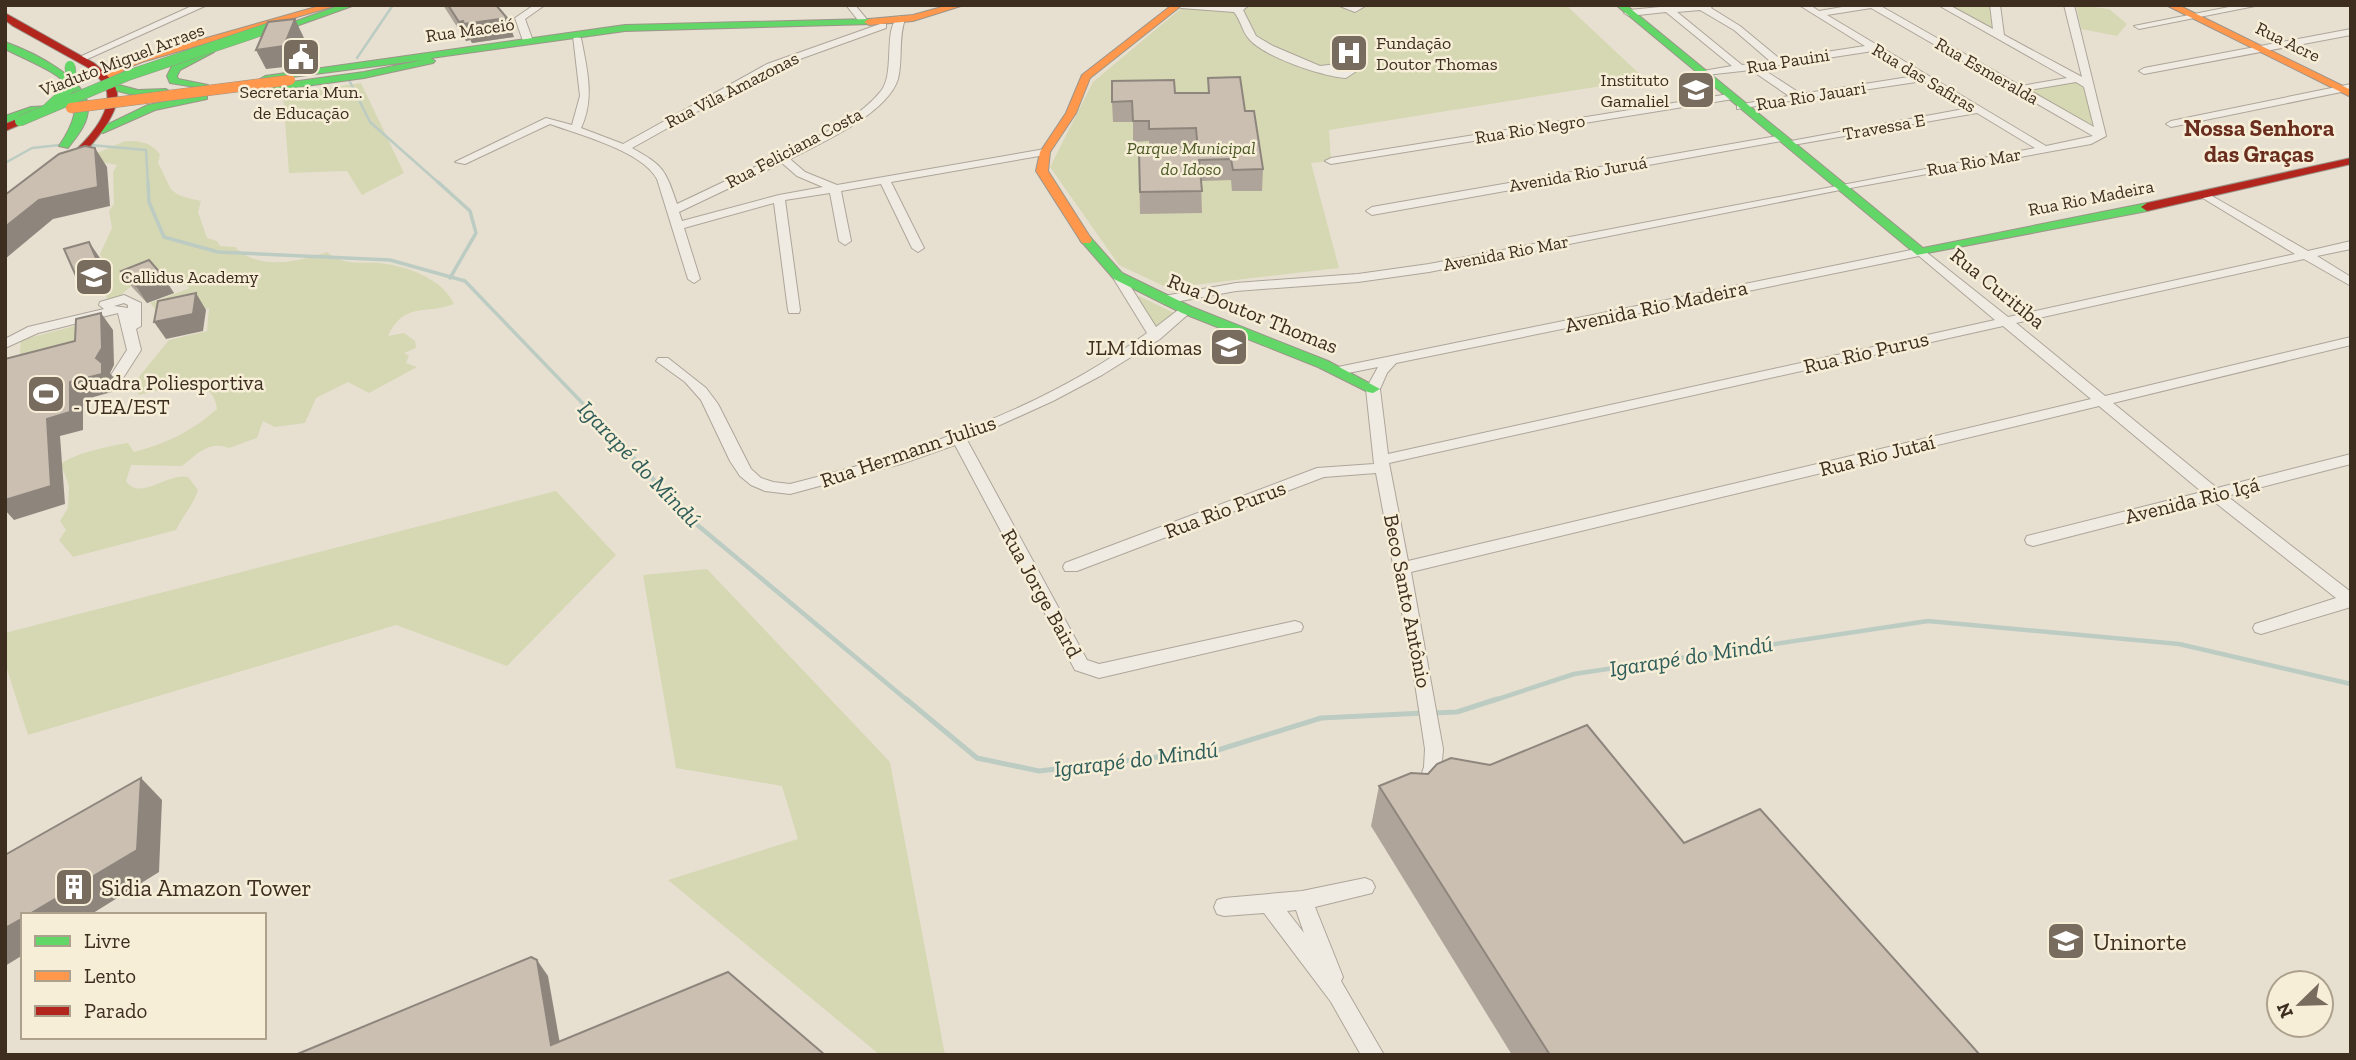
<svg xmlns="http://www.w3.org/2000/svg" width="2356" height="1060" font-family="'Zilla Slab',serif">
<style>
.green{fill:#d6d7b3}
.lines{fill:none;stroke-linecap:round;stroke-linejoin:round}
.stream-far3{stroke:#bcccc2;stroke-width:2.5}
.stream-far2{stroke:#bcccc2;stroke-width:3.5}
.stream-far1{stroke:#bcccc2;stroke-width:4.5}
.stream{stroke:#bcccc2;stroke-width:5}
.street-casing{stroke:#ada599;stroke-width:2}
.fast-casing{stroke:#9c958a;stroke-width:2}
.slow-casing{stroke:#9c958a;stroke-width:2}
.jam-casing{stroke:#9c958a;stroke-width:2}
.street{fill:#efebe3;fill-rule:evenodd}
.fast{fill:#63d668;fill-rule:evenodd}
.slow{fill:#ff974d;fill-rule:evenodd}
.jam{fill:#b3261e;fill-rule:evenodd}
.fast-bridge-casing{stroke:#9c958a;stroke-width:11;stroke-linecap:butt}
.slow-bridge-casing{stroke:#9c958a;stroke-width:11;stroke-linecap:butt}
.fast-bridge{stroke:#63d668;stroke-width:10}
.slow-bridge{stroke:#ff974d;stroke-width:10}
.wall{fill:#afa499}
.shaded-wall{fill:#8e867d}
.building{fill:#cbbfb2;stroke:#8e867d;stroke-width:2}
.labels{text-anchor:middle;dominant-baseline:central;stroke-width:5;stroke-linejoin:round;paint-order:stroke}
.far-street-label{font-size:18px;fill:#3d2e20;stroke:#f7eed8}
.far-poi-label{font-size:18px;fill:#3d2e20;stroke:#f7eed8;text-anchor:start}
.far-park-label{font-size:18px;font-style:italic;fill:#4d5a26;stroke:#f7eed8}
.street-label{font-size:21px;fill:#3d2e20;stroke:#f7eed8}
.poi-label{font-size:21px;fill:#3d2e20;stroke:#f7eed8;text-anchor:end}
.far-district-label{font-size:23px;font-weight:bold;fill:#6b2e1e;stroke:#f7eed8}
.water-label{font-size:23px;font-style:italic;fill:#2f5d5a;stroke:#f7eed8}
.near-poi-label{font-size:24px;fill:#3d2e20;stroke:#f7eed8;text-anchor:start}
</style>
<rect width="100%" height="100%" fill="#e7e0d1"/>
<g class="green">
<polygon points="1185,5 1566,5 1645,79 1329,130 1331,161 1311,163 1339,268 1168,288 1119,265 1050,167 1093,82"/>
<polygon points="1944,5 1993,5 1995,29 1992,30"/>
<polygon points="2076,5 2109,9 2127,24 2117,36 2081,29"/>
<polygon points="2077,81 2085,86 2096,131 2025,91"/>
<polygon points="361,83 404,173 362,195 347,171 289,173 283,95"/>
<path d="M125,141C141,141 150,142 160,154L158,163C174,192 165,193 201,201L198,212L207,238L217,241L220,246L235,247C259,271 298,262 327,252C344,266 359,262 379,263C407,266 442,278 454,304C426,315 404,301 388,336L404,333L415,341L416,348L404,353L409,356L406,363L417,367L369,393L348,382L316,398L305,423L275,427L263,421L257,438L229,448C209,440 197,454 182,466L131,465L126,481C140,502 168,472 188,477L198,490C193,506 183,515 176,530L73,557L59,540L66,530L60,521L68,508L69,486L61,464C75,453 110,446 128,443L134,452C167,443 191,432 217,409C212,368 163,391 138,395V378L169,340L207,331L209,308L163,318L150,303L190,288L181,283H173L165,273L134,284L111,303L105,295L113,280L100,254L112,228L109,211L114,204L113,172L117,165L100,162L95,154Z"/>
<polygon points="1139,296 1174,313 1155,327 1135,299"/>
<polygon points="86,323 85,358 18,375 21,340"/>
<polygon points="556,491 616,555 507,666 396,625 28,735 5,663 5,633"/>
<polygon points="707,569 890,762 945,1055 880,1055 668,880 798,839 782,786 676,768 643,575"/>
</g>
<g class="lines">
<g class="stream-far3">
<polyline points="357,58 393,5"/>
<polyline points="349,80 370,122 440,184"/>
<polyline points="90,145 146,150 148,184"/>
<polyline points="5,163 32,148 60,145"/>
</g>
<g class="stream-far2">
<polyline points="148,182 149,202 164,237 218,252 390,260 465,281 592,413"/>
<polyline points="438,182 470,211 476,233 450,278"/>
</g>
<g class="stream-far1">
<polyline points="591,412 689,518 908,701"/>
<polyline points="1492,701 1574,674 1928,621 2179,644 2351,684"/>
</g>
<g class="stream">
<polyline points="906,699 977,758 1039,771 1218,750 1321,718 1424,713"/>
<polyline points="1433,713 1457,712 1497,699"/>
</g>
<defs>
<g id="street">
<polygon points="194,5 205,6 83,61 75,59"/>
<polygon points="534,5 545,5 525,19 533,41 528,44 523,41 515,18"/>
<polygon points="846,5 855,5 869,22 867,24 861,24"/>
<path d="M1177,5H1249L1243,10L1256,36L1273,46L1320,66L1346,63L1358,70L1346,78C1322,76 1267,58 1250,40C1242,32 1241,20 1234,12L1181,8ZM1344,69L1346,70L1344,72L1333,70Z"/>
<polygon points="1337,5 1367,5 1355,12"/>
<path d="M1659,5H1713L1711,8L1740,26L1780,59L1865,46L1799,5H1810L1819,11L1854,5H1879L2021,86L2067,78L1938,5H1949L1993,29L1990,5H2000L2004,35L2082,77L2064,5H2074L2106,136L2091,144L1845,189L1429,272L1358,282L1236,291L1164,304L1158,300L1164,296L1236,283L1358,274L1429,264L2035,148L1977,113L1787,146V142L1791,141L1969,108L1923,81L1737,109V105L1789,96L1751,70L1697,76V72L1732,66L1666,12L1629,16L1624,13L1629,10L1660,7ZM1871,8L2093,136L2046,146L1827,15ZM1700,10L1734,30L1770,61L1742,65L1677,12ZM1873,51L1915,76L1801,94L1761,68ZM2076,82L2084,87L2094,127L2029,90Z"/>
<polygon points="2239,5 2260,5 2139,29 2134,26"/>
<path d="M900,16L905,19C898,39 903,59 898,79C887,114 821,143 790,159L805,172L837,185L1045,149L1050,152L1045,155L891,182L924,248L918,252L912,248L881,184L841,191L851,241L845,245L839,241L830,193L785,200L800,310L799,313H789L788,310L774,203L684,228L700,279L694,283L688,279L657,179C642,151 580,135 550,124L465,164L455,162L546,118L572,125L580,96L573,36L581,38C587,69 595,98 581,128L623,144L767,64L880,24H886V28L775,68L632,148C664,166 665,169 677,204C711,188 745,172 778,156C812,139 857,121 881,91C896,72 882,26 900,16ZM782,163L797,176L823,187L779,195L682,221L679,212Z"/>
<polygon points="2351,29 2351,35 2144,74 2139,71 2144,68"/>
<polygon points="2351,84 2351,90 2171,127 2166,124 2171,121"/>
<polygon points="1729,94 1734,97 1733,99 1331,164 1325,161 1331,158"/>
<polygon points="1783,135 1788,138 1787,140 1372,215 1366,211 1372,207"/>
<path d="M2205,192L2308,251L2351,241V249L2317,256L2351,277V286L2304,259L2016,323L2105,396L2351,337V345L2113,403L2217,488L2351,454V464L2227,496L2351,592V607L2261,634L2255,632L2253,628L2255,624L2336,598L2212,500L2033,546L2027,544L2025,540L2027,536L2202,492L2099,406L1411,572L1443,749C1442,765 1440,779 1433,794L1426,796L1419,794L1417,788L1424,767L1425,749L1414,677L1376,473L1324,477L1077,571H1065L1063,567L1065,563L1317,468L1374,464L1366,389L1378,367L1338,375L1333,374L1331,371L1333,368L1921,248L2008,317L2295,254L2201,197L2199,195ZM1919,256L1995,320L1388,454L1380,389L1387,373L1396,363ZM2003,326L2091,399L1408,561L1389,463Z"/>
<path d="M1118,272L1122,273L1156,327L1182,307L1187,306L1193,310L1160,339L1102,375L1053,401L967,440L1087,660L1099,664L1295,621L1301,623L1303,627L1301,631L1099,678L1075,670L955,445L901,464L790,494L765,491L751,485L740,476L730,461L701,400L685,382L656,361L658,358H668L706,388L718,404L751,469L761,478L773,482L790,484C915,453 1042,410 1147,333L1112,276Z"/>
<path d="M124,295L141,303V326L136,329L141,350L123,378L118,379L111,375L127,350L118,313L38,333L5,348V339L28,327L104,309L99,305L100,302ZM124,303L128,305V308L114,306Z"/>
<path d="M1365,878L1372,881L1375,887L1372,893L1315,907L1343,977L1341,981L1384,1055H1361L1331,1002L1264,913L1224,916L1217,914L1214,907L1217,900L1224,898L1302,891ZM1296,910L1304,933L1287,911Z"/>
</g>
<g id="fast">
<polygon points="341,5 355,5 271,35 263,33"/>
<polygon points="1616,5 1626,5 1923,248 2147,203 2153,207 2147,211 1917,255"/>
<polygon points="869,19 872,20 872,24 625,31 431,58 435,61 433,63 364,78 262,92 257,89 262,86 364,72 423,60 261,81 260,79 265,76 625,25"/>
<path d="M5,42C30,51 89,78 88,109C88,124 76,137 68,148L59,146C101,85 55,74 5,49Z"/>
<polygon points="206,50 214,52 180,70 177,76 178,79 208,85 208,89 170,83 167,76 172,66"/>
<path d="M111,83L138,90L166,89L171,92C154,103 126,93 107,88L106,86Z"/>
<polygon points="203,94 207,95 207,99 155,110 103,133 94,131 148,105"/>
<polygon points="51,106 56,109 55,111 33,113 5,123 5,116 31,107"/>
<polygon points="1086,236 1090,237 1122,273 1192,307 1328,361 1380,389 1373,393 1368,392 1318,367 1182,313 1114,279 1080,240"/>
</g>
<g id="slow">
<polygon points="323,5 338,5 142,62 125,69 111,82 102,80 117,65 136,58"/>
<polygon points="949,5 964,5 913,21 869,25 864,22 869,19 913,15"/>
<polygon points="1172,5 1182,5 1090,78 1076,113 1050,152 1048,171 1092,240 1090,243 1082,243 1036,171 1040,152 1066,113 1082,75"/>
<polygon points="2166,5 2178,5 2351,90 2351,97"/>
</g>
<g id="jam">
<path d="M5,13L94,63C102,70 115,81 117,93C122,129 36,202 5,213V204C34,184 114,133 107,92C105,82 94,73 87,67L13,26L5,20Z"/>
<polygon points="20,118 24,119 24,123 5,131 5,124"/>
<polygon points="2351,158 2351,164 2147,211 2141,207 2147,203"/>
</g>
</defs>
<use href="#street" class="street-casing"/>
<use href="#fast" class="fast-casing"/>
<use href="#slow" class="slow-casing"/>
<use href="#jam" class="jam-casing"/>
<use href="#street" class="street"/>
<use href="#fast" class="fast"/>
<use href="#slow" class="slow"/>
<use href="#jam" class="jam"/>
<defs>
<g id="fast-bridge">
<polyline points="47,109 72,86 70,66"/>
<polyline points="20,121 129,75 278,25"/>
</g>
<polyline id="slow-bridge" points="71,108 290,80"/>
</defs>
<use href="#fast-bridge" class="fast-bridge-casing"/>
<use href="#slow-bridge" class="slow-bridge-casing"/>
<use href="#fast-bridge" class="fast-bridge"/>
<use href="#slow-bridge" class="slow-bridge"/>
</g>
<g class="wall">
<polygon points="443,5 496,5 514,37 472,43 470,40 466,41"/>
<polygon points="1208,78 1245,111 1263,169 1262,191 1232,191 1231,180 1201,181 1202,213 1140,214 1139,152 1196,152 1195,149 1149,149 1149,141 1133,142 1133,122 1113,122 1112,102 1208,93"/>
<polygon points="100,258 110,281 102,291 87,292 76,276"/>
<polygon points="121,271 174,293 147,303 132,287"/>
<polygon points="1428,774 1684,843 1980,1055 1512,1055 1371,826 1379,786"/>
</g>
<g class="shaded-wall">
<polygon points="507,18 514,37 472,43 464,24"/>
<polygon points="295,19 304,38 294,66 266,69 256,50"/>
<polygon points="463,21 470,40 466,41 459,22"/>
<polygon points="95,148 107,167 110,206 53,219 5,259 5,227"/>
<polygon points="89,242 100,258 110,281 102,291 90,275"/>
<polygon points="163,276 174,293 147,303 136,286"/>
<polygon points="196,293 206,310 203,331 166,339 154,322"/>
<polygon points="101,313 113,330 114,365 110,373 115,380 115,391 83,400 83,430 60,436 65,504 14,520 5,510 5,495 47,419 70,382 96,358"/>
<polygon points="141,778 162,800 159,872 90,915 28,915"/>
<polygon points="23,918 23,955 5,966 5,928"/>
<polygon points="537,960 548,976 562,1055 551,1045"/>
</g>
<g class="building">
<polygon points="448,5 496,5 507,18 464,24 463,21 459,22"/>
<polygon points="295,19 284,46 256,50 268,22"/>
<polygon points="1240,77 1245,111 1254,111 1263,169 1233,170 1231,159 1199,160 1202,191 1140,192 1139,152 1198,151 1196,128 1149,129 1149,121 1133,121 1132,101 1112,102 1112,81 1174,80 1175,93 1209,93 1208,78"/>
<polygon points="85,146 95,148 98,187 39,200 5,227 5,195 59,154"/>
<polygon points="89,242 99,265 90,275 76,276 64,249"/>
<polygon points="149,260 163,276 136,286 121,271"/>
<polygon points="196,293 193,314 154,322 158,301"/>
<polygon points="101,313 102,348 96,358 102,363 102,374 70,382 70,412 47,419 51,486 5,500 5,359 75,341 76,319"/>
<polygon points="1587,725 1684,843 1760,809 1980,1055 1550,1055 1379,786 1411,773 1428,774 1437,764 1451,758 1490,765"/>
<polygon points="141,778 137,850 28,915 23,915 23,918 5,928 5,855"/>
<polygon points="531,957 537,960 551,1045 728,972 825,1055 295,1055"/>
</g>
<defs>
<symbol id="hospital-square" viewBox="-11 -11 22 22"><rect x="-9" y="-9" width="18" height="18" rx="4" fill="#786c5e" stroke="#f7eed8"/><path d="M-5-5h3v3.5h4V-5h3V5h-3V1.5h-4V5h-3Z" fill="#fff"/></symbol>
<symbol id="civic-square" viewBox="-11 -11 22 22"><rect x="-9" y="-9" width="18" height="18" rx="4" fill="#786c5e" stroke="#f7eed8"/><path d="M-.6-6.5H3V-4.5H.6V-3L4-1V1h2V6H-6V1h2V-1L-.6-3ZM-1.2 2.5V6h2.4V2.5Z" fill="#fff"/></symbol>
<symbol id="school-square" viewBox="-11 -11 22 22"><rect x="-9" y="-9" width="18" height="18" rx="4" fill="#786c5e" stroke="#f7eed8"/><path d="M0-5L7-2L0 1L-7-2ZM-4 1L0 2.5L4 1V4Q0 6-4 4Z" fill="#fff"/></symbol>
<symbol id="university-square" viewBox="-11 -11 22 22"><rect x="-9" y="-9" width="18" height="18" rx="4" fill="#786c5e" stroke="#f7eed8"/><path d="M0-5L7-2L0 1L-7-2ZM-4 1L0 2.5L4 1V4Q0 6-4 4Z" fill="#fff"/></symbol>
<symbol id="stadium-square" viewBox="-11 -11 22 22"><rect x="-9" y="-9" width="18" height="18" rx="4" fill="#786c5e" stroke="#f7eed8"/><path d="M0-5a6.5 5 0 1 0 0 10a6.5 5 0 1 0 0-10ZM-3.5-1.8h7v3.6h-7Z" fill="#fff"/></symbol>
<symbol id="building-square" viewBox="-11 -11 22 22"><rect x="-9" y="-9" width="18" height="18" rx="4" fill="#786c5e" stroke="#f7eed8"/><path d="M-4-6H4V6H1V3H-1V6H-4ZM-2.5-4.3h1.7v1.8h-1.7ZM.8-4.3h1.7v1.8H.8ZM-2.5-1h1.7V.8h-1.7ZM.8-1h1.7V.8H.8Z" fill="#fff"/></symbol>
</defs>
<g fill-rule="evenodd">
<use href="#hospital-square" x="1327" y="31" width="44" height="44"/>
<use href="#civic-square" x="279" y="35" width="44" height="44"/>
<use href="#school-square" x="1674" y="68" width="44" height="44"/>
<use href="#university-square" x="72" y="255" width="44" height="44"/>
<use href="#school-square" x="1207" y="325" width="44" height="44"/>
<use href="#stadium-square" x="24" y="372" width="44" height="44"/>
<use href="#building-square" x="52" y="865" width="44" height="44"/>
<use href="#university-square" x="2044" y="919" width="44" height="44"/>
</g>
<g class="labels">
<g class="far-street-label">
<text transform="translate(470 30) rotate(-8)">Rua Maceió</text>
<text transform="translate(2288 42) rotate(26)">Rua Acre</text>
<text transform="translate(122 60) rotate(-21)">Viaduto Miguel Arraes</text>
<text transform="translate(1788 61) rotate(-9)">Rua Pauini</text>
<text transform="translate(1987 71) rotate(30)">Rua Esmeralda</text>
<text transform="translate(1924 78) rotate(31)">Rua das Safiras</text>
<text transform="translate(732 90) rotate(-27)">Rua Vila Amazonas</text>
<text transform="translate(1811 96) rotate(-9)">Rua Rio Jauari</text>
<text transform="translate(1884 127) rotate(-10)">Travessa E</text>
<text transform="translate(1530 129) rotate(-9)">Rua Rio Negro</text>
<text transform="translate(794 148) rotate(-28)">Rua Feliciana Costa</text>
<text transform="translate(1974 162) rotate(-10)">Rua Rio Mar</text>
<text transform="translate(1578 174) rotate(-10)">Avenida Rio Juruá</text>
<text transform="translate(2091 198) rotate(-11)">Rua Rio Madeira</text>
<text transform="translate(1506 253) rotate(-11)">Avenida Rio Mar</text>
</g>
<g class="far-poi-label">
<text x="1376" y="43">Fundação<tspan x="1376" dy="21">Doutor Thomas</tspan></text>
<text x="1669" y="80" text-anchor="end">Instituto<tspan x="1669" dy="21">Gamaliel</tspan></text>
<text x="301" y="92" text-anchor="middle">Secretaria Mun.<tspan x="301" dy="21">de Educação</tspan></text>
<text x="121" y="277">Callidus Academy</text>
</g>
<g class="far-park-label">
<text x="1191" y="148">Parque Municipal<tspan x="1191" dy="21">do Idoso</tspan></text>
</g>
<g class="street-label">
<text transform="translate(1998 288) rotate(39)">Rua Curitiba</text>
<text transform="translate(1656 306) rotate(-12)">Avenida Rio Madeira</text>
<text transform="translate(1253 313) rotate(22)">Rua Doutor Thomas</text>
<text transform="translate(1866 352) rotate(-13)">Rua Rio Purus</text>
<text transform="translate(908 451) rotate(-19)">Rua Hermann Julius</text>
<text transform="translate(1877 455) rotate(-14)">Rua Rio Jutaí</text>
<text transform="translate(2192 500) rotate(-14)">Avenida Rio Içá</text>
<text transform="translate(1225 509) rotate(-21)">Rua Rio Purus</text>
<text transform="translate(1042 593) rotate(61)">Rua Jorge Baird</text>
<text transform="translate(1408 601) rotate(79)">Beco Santo Antônio</text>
</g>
<g class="poi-label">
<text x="1202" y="347">JLM Idiomas</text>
<text x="73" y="382" text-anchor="start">Quadra Poliesportiva<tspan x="73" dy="24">- UEA/EST</tspan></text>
</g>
<g class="far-district-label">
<text x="2259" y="128">Nossa Senhora<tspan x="2259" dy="26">das Graças</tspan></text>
</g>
<g class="water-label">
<text transform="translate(640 464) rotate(46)">Igarapé do Mindú</text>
<text transform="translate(1691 656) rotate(-9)">Igarapé do Mindú</text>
<text transform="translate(1136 759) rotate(-7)">Igarapé do Mindú</text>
</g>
<g class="near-poi-label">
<text x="101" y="887">Sidia Amazon Tower</text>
<text x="2093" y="941">Uninorte</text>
</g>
</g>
<rect width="2356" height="1060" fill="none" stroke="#3d2e20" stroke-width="14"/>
<rect x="21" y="913" width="245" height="126" fill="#f7eed8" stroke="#ada18e" stroke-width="2"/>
<rect x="35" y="936" width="35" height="10" fill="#63d668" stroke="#ada18e" stroke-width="2"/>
<text x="84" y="948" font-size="21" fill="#3d2e20">Livre</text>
<rect x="35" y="971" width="35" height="10" fill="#ff974d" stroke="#ada18e" stroke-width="2"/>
<text x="84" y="983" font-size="21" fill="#3d2e20">Lento</text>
<rect x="35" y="1006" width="35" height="10" fill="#b3261e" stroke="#ada18e" stroke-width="2"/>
<text x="84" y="1018" font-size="21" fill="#3d2e20">Parado</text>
<g transform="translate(2300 1004) rotate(247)"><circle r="33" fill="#f7eed8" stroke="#ada18e" stroke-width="2"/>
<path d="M0-5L12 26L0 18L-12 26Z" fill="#786c5e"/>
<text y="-10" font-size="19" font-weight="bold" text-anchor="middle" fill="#3d2e20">N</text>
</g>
</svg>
